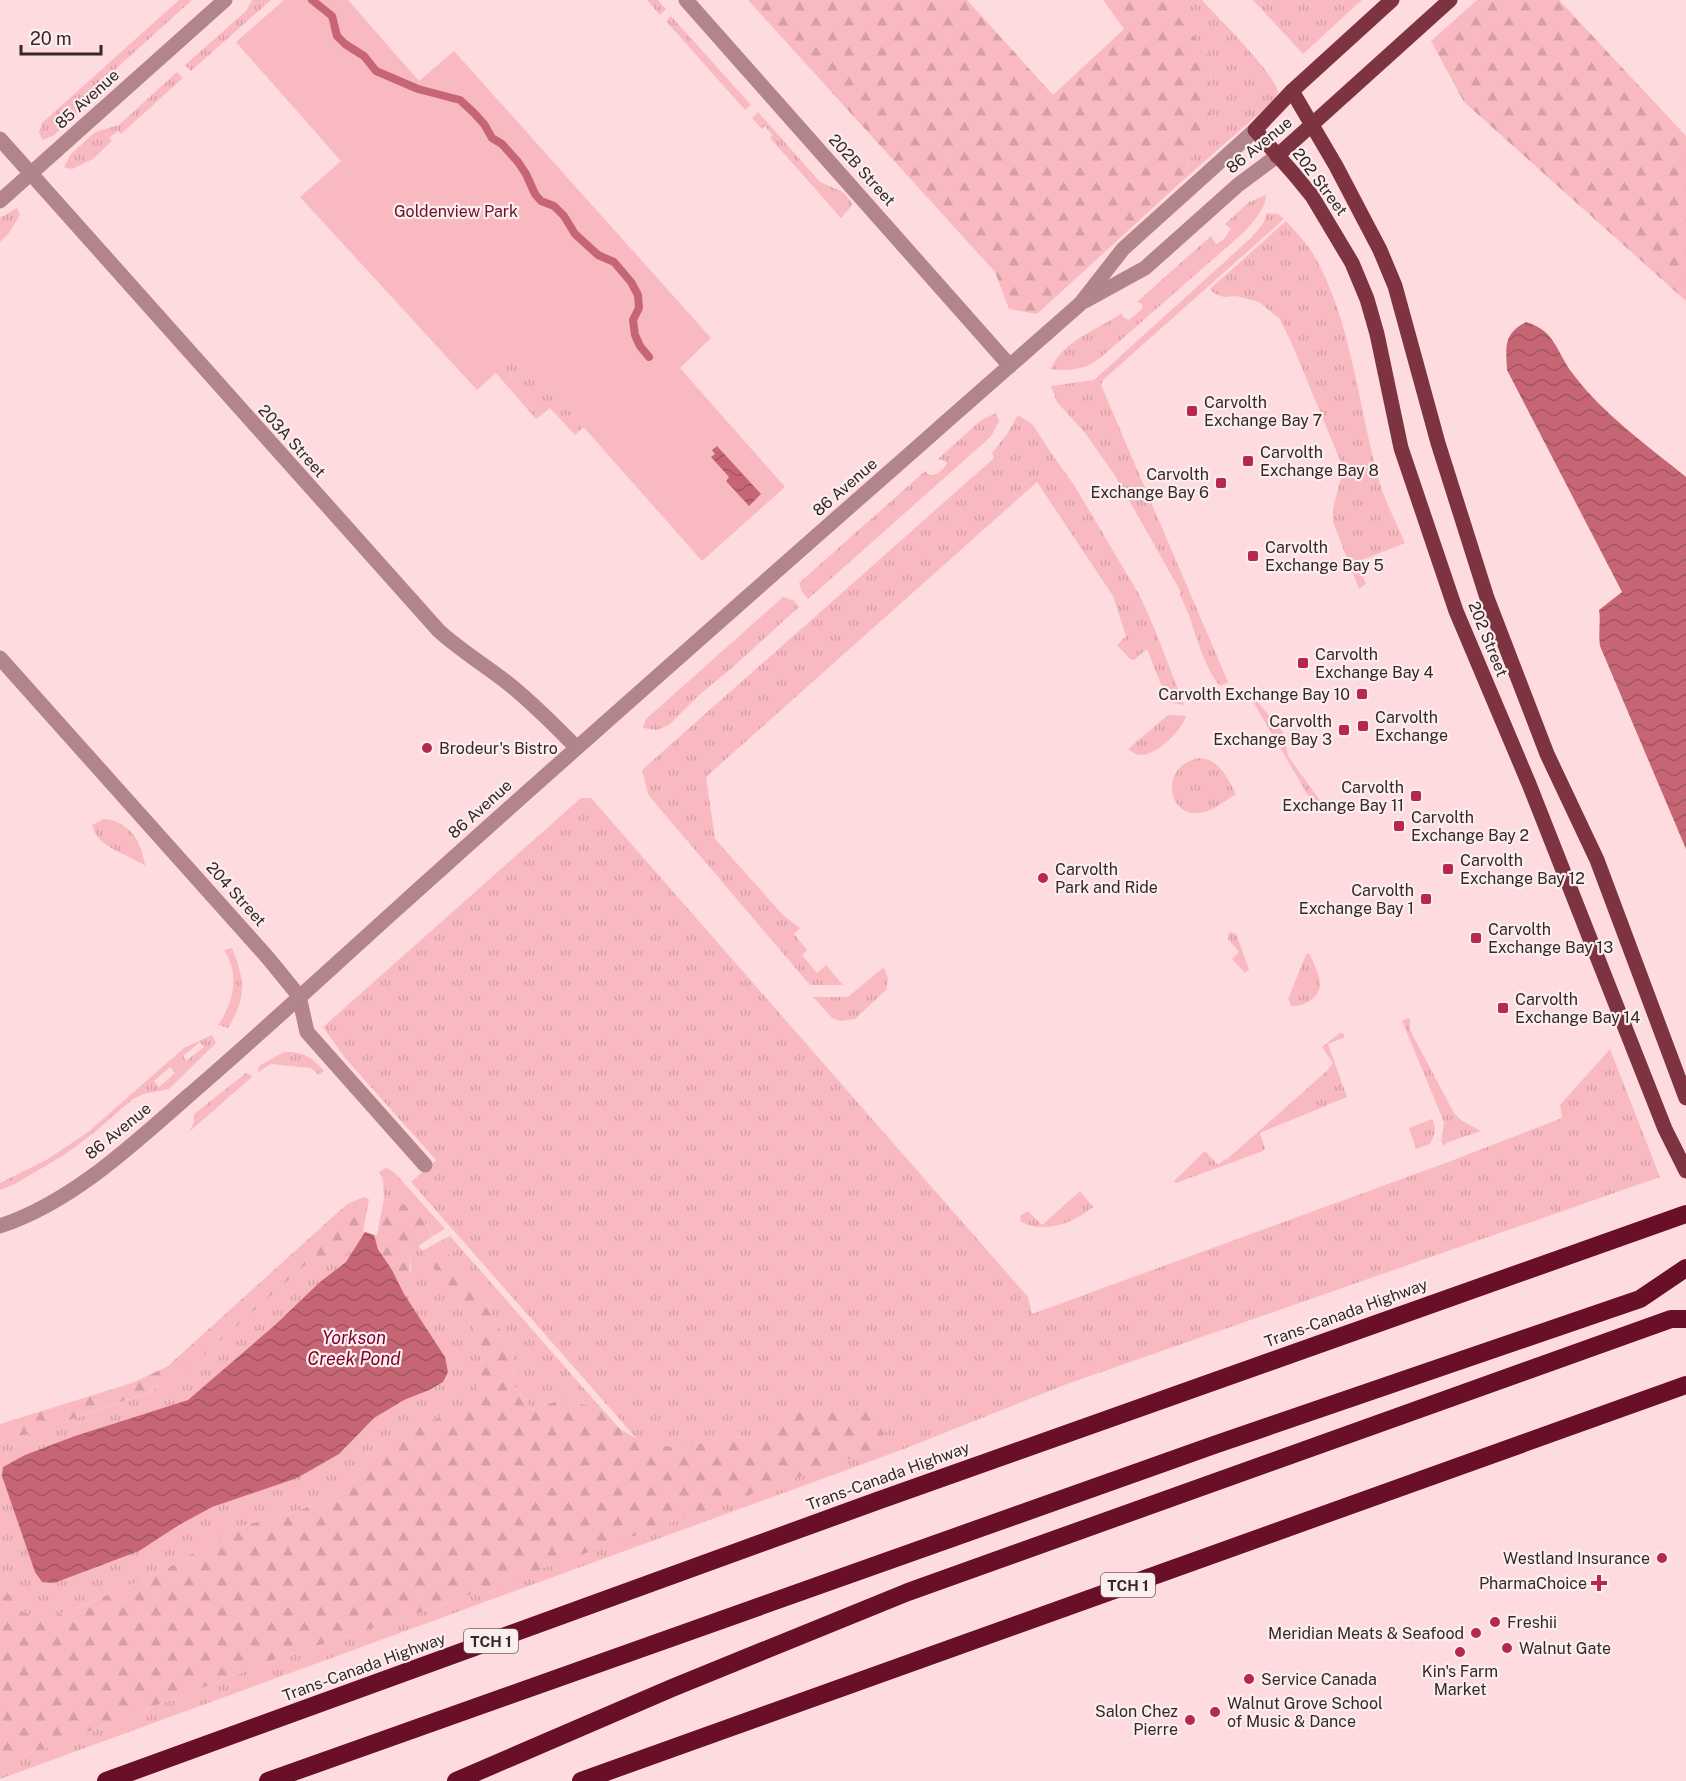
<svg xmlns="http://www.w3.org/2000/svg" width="1686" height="1781" font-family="'Public Sans',sans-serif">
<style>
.grass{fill:url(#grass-tufts);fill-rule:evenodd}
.forest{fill:url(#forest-firs)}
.green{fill:#f8bac0}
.water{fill:url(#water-waves)}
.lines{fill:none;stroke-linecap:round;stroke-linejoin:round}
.stream{stroke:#c66674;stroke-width:8}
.minor{stroke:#b18589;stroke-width:15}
.major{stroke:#7e3440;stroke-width:15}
.highway{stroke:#691028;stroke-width:18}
.poi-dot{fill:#b8274d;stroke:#fceeef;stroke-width:2}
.labels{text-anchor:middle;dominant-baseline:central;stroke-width:4.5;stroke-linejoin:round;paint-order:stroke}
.shield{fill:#fceeef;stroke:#716364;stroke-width:1.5}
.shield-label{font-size:15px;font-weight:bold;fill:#352829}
.street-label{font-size:16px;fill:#352829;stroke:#fceeef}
.park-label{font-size:16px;fill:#6b1229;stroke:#fceeef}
.poi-label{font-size:16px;fill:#352829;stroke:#fceeef;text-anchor:start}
.water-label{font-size:18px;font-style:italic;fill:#7f012d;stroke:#fceeef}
</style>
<defs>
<pattern id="grass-tufts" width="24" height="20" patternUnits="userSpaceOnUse" patternTransform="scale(1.5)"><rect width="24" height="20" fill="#f8bac0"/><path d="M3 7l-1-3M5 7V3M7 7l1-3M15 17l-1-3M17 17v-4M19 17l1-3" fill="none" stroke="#d5a0a5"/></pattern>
<pattern id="forest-firs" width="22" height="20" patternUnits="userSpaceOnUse" patternTransform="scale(1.5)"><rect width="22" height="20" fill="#f8bac0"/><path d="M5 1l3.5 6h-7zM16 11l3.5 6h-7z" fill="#d5a0a5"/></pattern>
<pattern id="water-waves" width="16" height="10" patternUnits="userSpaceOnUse" patternTransform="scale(1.5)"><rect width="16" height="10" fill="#c66674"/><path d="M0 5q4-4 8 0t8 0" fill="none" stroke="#a2545f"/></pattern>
</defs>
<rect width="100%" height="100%" fill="#fedbde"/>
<g class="grass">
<polygon points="179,0 192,0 88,94 78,114 53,136 43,140 39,133 42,123"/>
<polygon points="252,0 271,0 191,71 185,65 246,11"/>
<polygon points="647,0 658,0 666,9 660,15"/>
<path d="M1165,0H1202C1217,17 1276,74 1278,93L1271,103L1181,182L1211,112L1210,56Z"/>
<polygon points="1253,0 1362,0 1303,54"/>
<polygon points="671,16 751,105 745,110 666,21"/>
<polygon points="177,72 183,78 121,134 118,131 109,138 112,141 93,159 72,169 64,167 71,154 95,132 119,125"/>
<polygon points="758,112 820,182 843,192 853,204 841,218 770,138 772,135 765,126 762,129 752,118"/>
<path d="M1266,195C1266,209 1252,223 1243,233L1099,359C1085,369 1068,372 1051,369C1062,341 1099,329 1122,313L1123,317L1129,320L1143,308L1142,304L1137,302L1211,236L1216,244L1223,240L1231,229L1225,224L1249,202Z"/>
<polygon points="17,208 20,215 9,233 0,242 0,218"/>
<path d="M1267,213L1278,214L1284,219L1103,380L1101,385L1228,682L1220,686C1200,662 1195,624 1180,595L1181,592L1114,474L1085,433L1057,402L1051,386L1094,380L1252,237L1264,222Z"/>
<path d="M1286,221C1294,230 1303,239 1310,249C1351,313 1358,407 1379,480C1385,502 1396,522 1405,543L1357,562L1366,584L1359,589L1333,522V508L1341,478L1340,460L1292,344L1280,319L1259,302L1236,296L1224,297L1215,294L1210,289Z"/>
<polygon points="510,338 595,417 575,435 550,408 536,419 482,357"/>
<path d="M996,413L999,421L992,435L986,441L808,599L802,592L799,583L925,471L929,475C937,476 943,470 947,463L945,461L938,459L981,420Z"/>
<polygon points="1018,415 1033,425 1053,456 1074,485 1140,596 1155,630 1184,705 1169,702 1166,697 1147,649 1134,660 1130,659 1117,645 1126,636 1113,596 1037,482 706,777 715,839 783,915 800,928 794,934 807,950 802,955 817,973 826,965 843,985 810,985 655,803 648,794 642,770 994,458 992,453 1007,434"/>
<polygon points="783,597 793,600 799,607 734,666 699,695 669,725 657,730 643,728 646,719"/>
<polygon points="1249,692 1283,732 1288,756 1323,805 1316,809 1248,693"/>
<path d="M1168,715L1186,716C1182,730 1157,756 1140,755C1136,755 1131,751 1128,749Z"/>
<path d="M1201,758C1221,761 1227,778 1236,794C1226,800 1212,812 1199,813C1166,817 1159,763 1201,758Z"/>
<polygon points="581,798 591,798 1028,1297 1032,1314 1451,1161 1562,1118 1560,1105 1610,1049 1660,1177 1067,1384 904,1449 0,1779 0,1763 46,1748 274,1660 427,1610 701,1510 794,1409 757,1438 723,1437 679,1449 636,1438 411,1182 436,1160 345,1058 323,1027"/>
<path d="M104,819C120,820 135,831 140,847C143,854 143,859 146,866C128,854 97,848 92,825Z"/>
<polygon points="1231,932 1236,934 1249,969 1245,973 1232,959 1239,952 1228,939 1228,934"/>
<path d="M232,948C245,980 247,997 228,1028L218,1025C234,1002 240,974 224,950Z"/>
<path d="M1309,953C1313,961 1320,976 1320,985C1319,999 1302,1007 1291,1006L1288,999L1306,955Z"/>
<polygon points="884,967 888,979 886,990 855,1019 840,1021 832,1018 813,997 848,997"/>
<polygon points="1408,1018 1410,1019 1410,1030 1454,1113 1462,1121 1481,1131 1446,1143 1445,1146 1441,1142 1444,1122 1402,1021"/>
<polygon points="1340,1033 1343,1033 1345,1037 1328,1044 1347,1097 1260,1133 1265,1148 1263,1151 1176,1183 1174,1181 1204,1152 1206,1152 1218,1165 1225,1159 1226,1160 1327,1071 1333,1063 1322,1047"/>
<path d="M212,1035L216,1043L169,1089L143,1094L133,1099L91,1135L64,1155L15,1184L0,1190V1183L48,1159L88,1132L184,1048ZM200,1042L204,1047L186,1061L183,1056ZM170,1067L175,1073L159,1087L154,1081Z"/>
<path d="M284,1052C303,1051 312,1057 324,1071L319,1075L311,1068L271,1064L258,1072L259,1066Z"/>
<polygon points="246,1073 253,1076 189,1132 194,1122 194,1114 198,1111"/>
<path d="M1432,1119C1437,1129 1435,1134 1430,1144L1416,1149L1409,1128Z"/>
<path d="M386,1168L394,1172L445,1229L433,1236C420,1214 411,1202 384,1199L383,1180L379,1172Z"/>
<path d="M1080,1191L1093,1207C1074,1223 1045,1234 1021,1222L1020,1216L1028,1211L1042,1225Z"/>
<path d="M365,1232L374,1235L378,1249L400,1285L411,1271L410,1251L418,1245L474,1328L480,1347L482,1367L478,1387L469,1403L461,1409L429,1421L390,1441L345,1482L323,1500L303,1509L235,1528L161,1572L82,1606L50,1617H36L23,1612L0,1583V1442L38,1431L150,1392L189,1367L312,1259C343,1256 348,1259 365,1232Z"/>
<polygon points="450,1236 601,1408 561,1400 531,1409 514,1386 513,1354 476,1284 438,1242"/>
</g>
<g class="forest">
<polygon points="748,0 967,0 1053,95 1124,29 1103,0 1165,0 1210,56 1211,112 1181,182 1037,314 1009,309 995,272"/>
<polygon points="1477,0 1559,0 1686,136 1686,301 1464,102 1431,41"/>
<path d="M364,1197L369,1199L363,1231L365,1232C348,1259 343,1256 312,1259L189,1368L149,1392L38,1431L0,1442V1424L132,1383L168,1366L347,1204Z"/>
<path d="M384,1199C411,1202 420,1214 433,1236L411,1251L409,1279L400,1285C391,1268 379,1254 374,1235H377Z"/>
<polygon points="438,1242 476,1284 513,1354 514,1386 531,1409 561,1400 601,1408 620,1429 636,1438 679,1449 723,1437 757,1438 794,1409 873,1407 888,1445 427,1610 274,1660 46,1748 0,1763 0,1583 23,1612 36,1617 50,1617 82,1606 161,1572 235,1528 303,1509 323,1500 345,1482 390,1441 429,1421 461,1409 469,1403 478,1387 482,1367 480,1347 474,1328 422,1251"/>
</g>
<polygon class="green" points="284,0 348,0 419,81 454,51 711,338 680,368 785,487 702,561 518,353 477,390 300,197 341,161 236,42"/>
<g class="water">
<path d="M1526,322C1556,331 1556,352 1573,374C1604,415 1647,445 1686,477V849L1600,646C1598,633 1601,622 1599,610L1622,592L1507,370C1506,347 1503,334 1526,322Z"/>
<polygon points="717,446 761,494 749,506 726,481 729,477 711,457 715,454 712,450"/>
<polygon points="365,1232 374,1235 378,1249 392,1270 404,1294 445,1357 448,1372 443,1382 429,1390 404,1400 374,1418 339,1454 297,1478 212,1507 179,1525 139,1551 54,1583 42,1582 35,1572 2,1476 3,1467 25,1455 75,1436 188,1400 275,1325 320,1282 346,1262"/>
</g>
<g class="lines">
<polyline class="stream" points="312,0 332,16 337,36 345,44 364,56 376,71 418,89 460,100 474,113 484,124 492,138 502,144 518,162 526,174 535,194 541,201 554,206 564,216 575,234 598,255 614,262 631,282 638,295 639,308 633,320 635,335 640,346 649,357"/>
<g class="minor">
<polyline points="686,0 1010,366"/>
<path d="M0,139L439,631C460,650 483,664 505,681C531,701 553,724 576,747"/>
<polyline points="0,201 225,0"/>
<polyline points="1085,301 1145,268 1238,185 1277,156"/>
<polyline points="0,658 268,958 299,996 307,1032 425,1165"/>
<path d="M0,1226C72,1202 131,1146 187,1097C259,1035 329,970 400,906C625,703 853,504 1080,304L1123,249L1255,130"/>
</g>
<g class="major">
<polyline points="1392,0 1292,91 1255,130 1294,174 1312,196 1352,263 1367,299 1377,334 1401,448 1456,611 1529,784 1665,1129 1686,1171"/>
<polyline points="1292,91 1336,166 1380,250 1395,286 1438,443 1487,598 1547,754 1597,860 1686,1098"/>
<polyline points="1277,156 1450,0"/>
</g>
<g class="highway">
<polyline points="106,1781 877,1501 1686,1214"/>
<polyline points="268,1781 1214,1445 1640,1299 1686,1268"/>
<polyline points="456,1781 672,1688 908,1592 1671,1319 1686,1319"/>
<polyline points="581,1781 1686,1385"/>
</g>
</g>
<g class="poi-dot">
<rect x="1186" y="405" width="12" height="12" rx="3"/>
<rect x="1242" y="455" width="12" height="12" rx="3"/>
<rect x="1215" y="477" width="12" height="12" rx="3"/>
<rect x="1247" y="550" width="12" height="12" rx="3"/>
<rect x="1297" y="657" width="12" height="12" rx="3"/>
<rect x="1356" y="688" width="12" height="12" rx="3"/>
<rect x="1357" y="720" width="12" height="12" rx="3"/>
<rect x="1338" y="724" width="12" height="12" rx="3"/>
<circle cx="427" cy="748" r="6"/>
<rect x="1410" y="790" width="12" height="12" rx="3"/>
<rect x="1393" y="820" width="12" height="12" rx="3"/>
<rect x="1442" y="863" width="12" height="12" rx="3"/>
<circle cx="1043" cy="878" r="6"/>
<rect x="1420" y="893" width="12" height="12" rx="3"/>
<rect x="1470" y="932" width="12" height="12" rx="3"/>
<rect x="1497" y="1002" width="12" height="12" rx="3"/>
<circle cx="1662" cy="1558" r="6"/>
<path d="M1596 1574h6v6h6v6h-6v6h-6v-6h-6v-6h6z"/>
<circle cx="1495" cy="1622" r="6"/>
<circle cx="1476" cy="1633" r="6"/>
<circle cx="1507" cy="1648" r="6"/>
<circle cx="1460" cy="1652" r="6"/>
<circle cx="1249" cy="1679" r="6"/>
<circle cx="1215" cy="1712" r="6"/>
<circle cx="1190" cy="1720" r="6"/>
</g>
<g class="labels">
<g class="shield">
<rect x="1101" y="1573" width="54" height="24" rx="4.5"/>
<rect x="464" y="1629" width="54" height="24" rx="4.5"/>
</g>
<g class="shield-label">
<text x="1128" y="1585">TCH 1</text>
<text x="491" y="1641">TCH 1</text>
</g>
<g class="street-label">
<text transform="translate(87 99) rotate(-42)">85 Avenue</text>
<text transform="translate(1259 145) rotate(-39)">86 Avenue</text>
<text transform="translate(862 170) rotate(48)">202B Street</text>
<text transform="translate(1320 182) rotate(53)">202 Street</text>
<text transform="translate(292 441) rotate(48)">203A Street</text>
<text transform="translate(845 487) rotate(-41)">86 Avenue</text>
<text transform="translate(1488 639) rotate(68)">202 Street</text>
<text transform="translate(480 809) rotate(-42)">86 Avenue</text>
<text transform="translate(236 894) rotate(48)">204 Street</text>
<text transform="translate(118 1131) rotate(-39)">86 Avenue</text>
<text transform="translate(1346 1313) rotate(-20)">Trans-Canada Highway</text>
<text transform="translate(888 1476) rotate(-20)">Trans-Canada Highway</text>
<text transform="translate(364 1667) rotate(-20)">Trans-Canada Highway</text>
</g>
<g class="park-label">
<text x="456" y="211">Goldenview Park</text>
</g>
<g class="poi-label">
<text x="1204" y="402">Carvolth<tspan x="1204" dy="18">Exchange Bay 7</tspan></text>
<text x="1260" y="452">Carvolth<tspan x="1260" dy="18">Exchange Bay 8</tspan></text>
<text x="1209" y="474" text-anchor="end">Carvolth<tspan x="1209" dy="18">Exchange Bay 6</tspan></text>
<text x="1265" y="547">Carvolth<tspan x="1265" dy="18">Exchange Bay 5</tspan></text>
<text x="1315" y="654">Carvolth<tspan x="1315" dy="18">Exchange Bay 4</tspan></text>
<text x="1350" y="694" text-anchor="end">Carvolth Exchange Bay 10</text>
<text x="1375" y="717">Carvolth<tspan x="1375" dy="18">Exchange</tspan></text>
<text x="1332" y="721" text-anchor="end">Carvolth<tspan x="1332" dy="18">Exchange Bay 3</tspan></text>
<text x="439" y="748">Brodeur's Bistro</text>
<text x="1404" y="787" text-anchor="end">Carvolth<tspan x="1404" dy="18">Exchange Bay 11</tspan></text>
<text x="1411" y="817">Carvolth<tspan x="1411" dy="18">Exchange Bay 2</tspan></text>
<text x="1460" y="860">Carvolth<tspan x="1460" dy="18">Exchange Bay 12</tspan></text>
<text x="1055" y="869">Carvolth<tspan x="1055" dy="18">Park and Ride</tspan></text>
<text x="1414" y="890" text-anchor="end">Carvolth<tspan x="1414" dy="18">Exchange Bay 1</tspan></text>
<text x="1488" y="929">Carvolth<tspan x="1488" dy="18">Exchange Bay 13</tspan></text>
<text x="1515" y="999">Carvolth<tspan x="1515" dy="18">Exchange Bay 14</tspan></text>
<text x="1650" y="1558" text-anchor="end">Westland Insurance</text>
<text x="1587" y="1583" text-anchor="end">PharmaChoice</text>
<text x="1507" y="1622">Freshii</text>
<text x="1464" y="1633" text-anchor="end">Meridian Meats &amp; Seafood</text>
<text x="1519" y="1648">Walnut Gate</text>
<text x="1460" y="1671" text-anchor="middle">Kin's Farm<tspan x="1460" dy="18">Market</tspan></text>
<text x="1261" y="1679">Service Canada</text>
<text x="1227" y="1703">Walnut Grove School<tspan x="1227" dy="18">of Music &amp; Dance</tspan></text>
<text x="1178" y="1711" text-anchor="end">Salon Chez<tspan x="1178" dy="18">Pierre</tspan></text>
</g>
<g class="water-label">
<text x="354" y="1337">Yorkson<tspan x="354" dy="21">Creek Pond</tspan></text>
</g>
</g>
<path d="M21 45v9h80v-9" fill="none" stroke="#352829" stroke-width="3"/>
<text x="30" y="45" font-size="18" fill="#352829" stroke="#fceeef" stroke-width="4.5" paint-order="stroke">20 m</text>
</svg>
